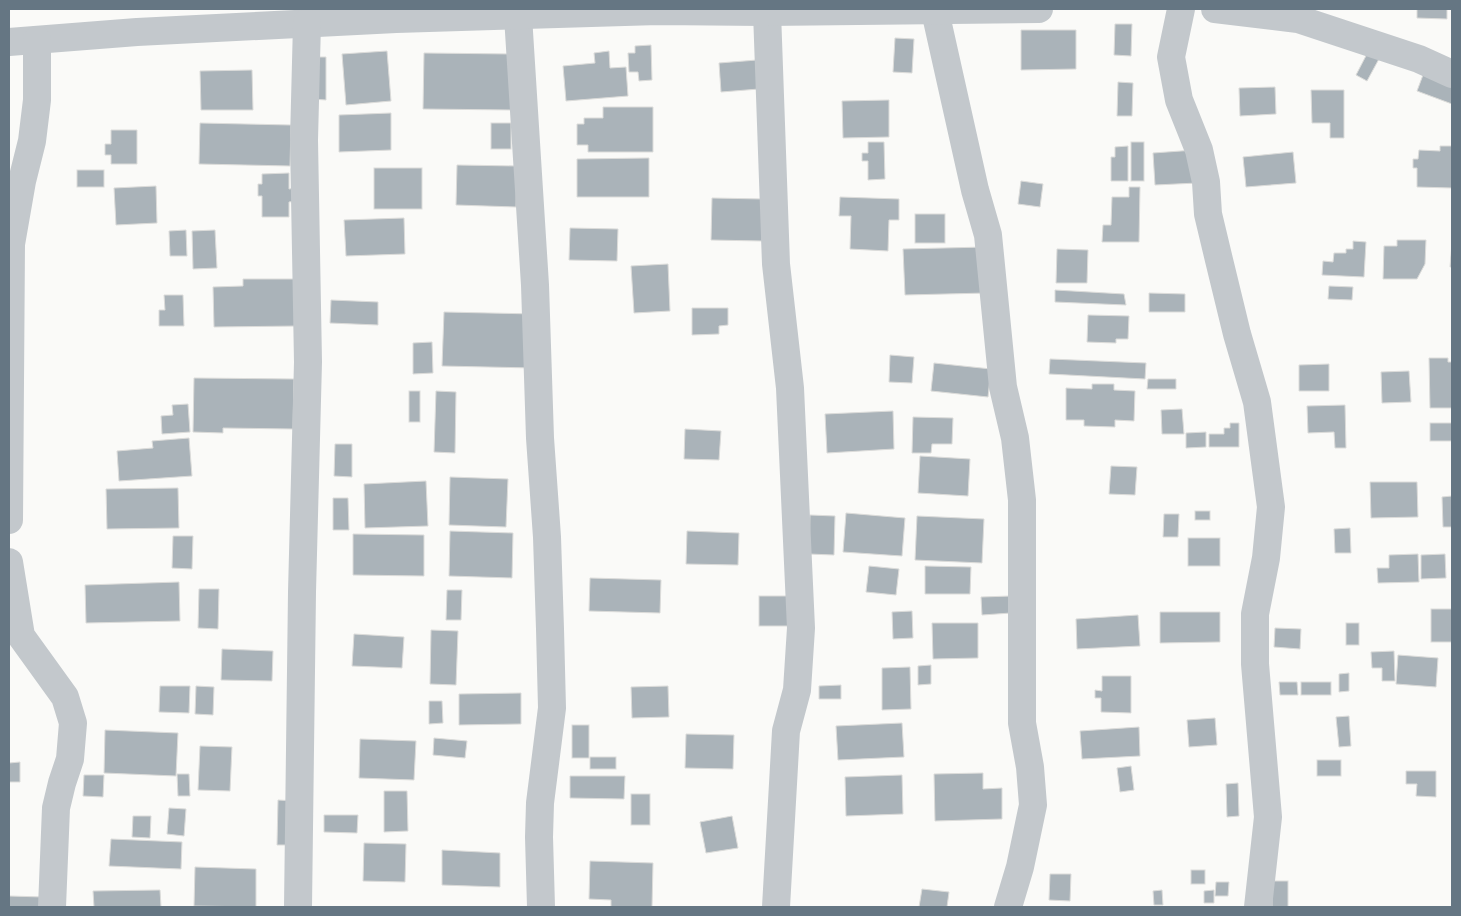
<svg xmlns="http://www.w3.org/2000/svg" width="1461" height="916" font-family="'Varela Round',sans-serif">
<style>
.building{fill:#aab3b9;stroke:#dcdcda}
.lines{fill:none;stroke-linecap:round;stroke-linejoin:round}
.minor{stroke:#c3c8cc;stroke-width:28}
</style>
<rect width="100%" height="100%" fill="#fafaf8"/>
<g class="building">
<polygon points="1417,9 1447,9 1447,19 1417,18"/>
<polygon points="1115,24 1132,24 1131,56 1114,55"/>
<polygon points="1021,30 1076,30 1076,69 1021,70"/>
<polygon points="895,38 914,39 912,73 893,72"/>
<polygon points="651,45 652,80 639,81 638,72 629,72 628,53 635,53 635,46"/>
<polygon points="1369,50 1380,57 1367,81 1356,75"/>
<polygon points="387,51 391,101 346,105 342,54"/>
<polygon points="609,51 610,68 626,67 628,96 566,101 563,66 595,63 594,53"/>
<polygon points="424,53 512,54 512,110 423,109"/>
<polygon points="313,57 326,57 326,100 312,99"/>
<polygon points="757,60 759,89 721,92 719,63"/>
<polygon points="252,70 253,110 201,110 200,71"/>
<polygon points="1423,75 1452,85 1452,104 1417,91"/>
<polygon points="1118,82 1133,83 1132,116 1117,116"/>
<polygon points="1275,87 1276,114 1240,116 1239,88"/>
<polygon points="1311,90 1344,90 1344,138 1330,138 1330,123 1312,123"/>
<polygon points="889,100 889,137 843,138 842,101"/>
<polygon points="603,107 653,107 653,152 588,152 588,145 577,145 577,124 584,124 584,118 603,118"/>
<polygon points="391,113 391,150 339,152 339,115"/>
<polygon points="200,123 291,125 290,166 199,164"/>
<rect x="491" y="123" width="20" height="26"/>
<polygon points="111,130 137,130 137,164 111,164 111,155 105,155 105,144 111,144"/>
<polygon points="868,142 884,142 885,179 868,180 868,161 862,161 862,153 868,153"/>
<rect x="1131" y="142" width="13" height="39"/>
<polygon points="1128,146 1128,181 1111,181 1111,157 1115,157 1115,147"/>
<polygon points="1440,146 1452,146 1452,188 1417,187 1417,168 1413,168 1413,159 1418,159 1419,150 1440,151"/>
<polygon points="1195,150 1197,183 1155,185 1153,153"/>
<polygon points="1293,152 1296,183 1246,187 1243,157"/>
<polygon points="649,158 649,197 577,197 577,159"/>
<polygon points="457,165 517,166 516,207 456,205"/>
<rect x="374" y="168" width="48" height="41"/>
<rect x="77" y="170" width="27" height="17"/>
<polygon points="289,173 289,189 296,188 296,201 289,202 289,217 262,217 262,196 258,196 258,184 262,184 262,174"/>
<polygon points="1021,181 1043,184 1040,207 1018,204"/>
<polygon points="156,186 157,223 116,225 114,188"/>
<polygon points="1129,187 1140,187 1139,242 1102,242 1103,225 1111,225 1112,197 1129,197"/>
<polygon points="840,197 899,199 899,220 889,220 888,251 850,249 851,216 839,216"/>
<polygon points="712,198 763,199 762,241 711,240"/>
<rect x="915" y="214" width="30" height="29"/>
<polygon points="404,218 405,254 346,256 344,220"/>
<polygon points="570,228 618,229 617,261 569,260"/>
<polygon points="186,230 187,256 170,256 169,231"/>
<polygon points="215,230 217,268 193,269 192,231"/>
<polygon points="1397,240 1426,240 1425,264 1417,279 1383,279 1384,246 1397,246"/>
<polygon points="1353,241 1366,242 1364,277 1322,275 1323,261 1333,262 1334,253 1346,253 1346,249 1353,249"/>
<polygon points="1452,243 1452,267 1450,267"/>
<polygon points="985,247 986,293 905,295 903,249"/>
<polygon points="1057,249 1088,250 1087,283 1056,283"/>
<polygon points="668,264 670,311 634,313 631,266"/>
<polygon points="243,279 299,279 299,326 214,327 213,287 243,286"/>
<polygon points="1329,286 1353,287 1352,300 1328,299"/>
<polygon points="1055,290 1124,294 1126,305 1055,302"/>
<polygon points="1149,293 1185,294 1185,312 1149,312"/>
<polygon points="164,295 183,295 184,326 159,326 159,310 165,310"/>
<polygon points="331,300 378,302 378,325 330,323"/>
<polygon points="692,308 728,308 728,325 719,326 719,334 692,335"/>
<polygon points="444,312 535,314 533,368 442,366"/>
<polygon points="1088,315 1129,316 1128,339 1116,339 1116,343 1087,342"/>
<polygon points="432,342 433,373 413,374 413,343"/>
<polygon points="890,355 914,357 912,383 889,382"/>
<polygon points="1429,358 1448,358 1448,362 1452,362 1452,416 1452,408 1430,408"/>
<polygon points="1050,359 1146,363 1145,379 1049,374"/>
<polygon points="934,363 991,369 988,397 931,391"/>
<polygon points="1329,364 1329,391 1299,391 1299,365"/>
<polygon points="1409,371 1411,402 1382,403 1381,372"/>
<polygon points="194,378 294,379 293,429 223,428 223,433 193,432"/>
<polygon points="1148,379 1176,379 1176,389 1147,389"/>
<polygon points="1092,384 1114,384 1114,390 1135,391 1134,421 1115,420 1115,427 1084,426 1084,420 1066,420 1066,388 1092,389"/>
<rect x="409" y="391" width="11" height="31"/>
<polygon points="436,391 456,392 455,453 434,452"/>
<polygon points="188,404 190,432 162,434 161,416 173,415 172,405"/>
<polygon points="1345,405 1346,448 1335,448 1334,432 1308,433 1307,406"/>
<polygon points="1182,409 1184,434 1162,434 1161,410"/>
<polygon points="893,411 894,449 827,453 825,414"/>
<polygon points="913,417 953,418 952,444 932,444 931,453 912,453"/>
<polygon points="1230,423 1239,423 1239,447 1209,447 1209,434 1224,434 1224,428 1230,428"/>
<rect x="1430" y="423" width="22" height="18"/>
<polygon points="685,429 721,431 719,460 684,459"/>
<polygon points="1206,432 1206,447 1186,448 1186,433"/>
<polygon points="189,438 192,476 119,481 117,451 153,448 152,441"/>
<polygon points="335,444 352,444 352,477 334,476"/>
<polygon points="920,456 970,459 968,496 918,493"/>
<polygon points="1111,466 1137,467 1135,495 1109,494"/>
<polygon points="450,477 508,479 506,527 449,525"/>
<polygon points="426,481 428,526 365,528 364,484"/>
<polygon points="1370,482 1417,482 1418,517 1371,518"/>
<polygon points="178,488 179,528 107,529 106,489"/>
<polygon points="1452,496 1452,527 1443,527 1442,497"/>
<polygon points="333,498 348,498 349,530 333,530"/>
<rect x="1195" y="511" width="15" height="9"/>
<polygon points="846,513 905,518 902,556 843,552"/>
<polygon points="1164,514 1179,514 1178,537 1163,537"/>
<polygon points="810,515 835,516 834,555 809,554"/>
<polygon points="917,516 984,519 982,563 915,560"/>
<polygon points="1350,528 1351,553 1335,553 1334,529"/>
<polygon points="450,531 513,533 512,578 449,576"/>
<polygon points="687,531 739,533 738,565 686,564"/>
<polygon points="353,534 424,535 424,576 353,575"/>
<polygon points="173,536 193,536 192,569 172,568"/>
<rect x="1188" y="538" width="32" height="28"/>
<polygon points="1418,554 1419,582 1378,583 1377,568 1389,568 1389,555"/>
<polygon points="1445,554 1446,578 1421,579 1421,555"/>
<polygon points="869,566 899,569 896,595 866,592"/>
<polygon points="925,566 971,567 970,594 925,594"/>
<polygon points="590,578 661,580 660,613 589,611"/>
<polygon points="179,582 180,621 86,623 85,585"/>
<polygon points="199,589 219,589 218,629 198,628"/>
<polygon points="447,590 462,590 461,620 446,620"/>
<rect x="759" y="596" width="29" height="30"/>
<polygon points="1011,596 1011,613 982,615 981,597"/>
<rect x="1431" y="609" width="21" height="33"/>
<polygon points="912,611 913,638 893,639 892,612"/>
<polygon points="1160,612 1220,612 1220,642 1160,643"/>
<polygon points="1138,615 1140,646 1077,649 1076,619"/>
<polygon points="932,623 978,623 978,658 933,659"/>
<rect x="1346" y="623" width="13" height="22"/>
<polygon points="1275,628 1301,629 1300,649 1274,647"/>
<polygon points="431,630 458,631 456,685 430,684"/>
<polygon points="354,634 404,637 402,668 352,666"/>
<polygon points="222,649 273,651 272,681 221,680"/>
<polygon points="1394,651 1395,681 1382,681 1382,668 1372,668 1371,652"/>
<polygon points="1398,655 1438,658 1436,687 1396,684"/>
<polygon points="931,665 931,684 918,685 918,666"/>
<polygon points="910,667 911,709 882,710 882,668"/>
<polygon points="1349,673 1349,691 1339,692 1339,674"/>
<polygon points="1102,676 1131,676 1131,713 1101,712 1101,698 1095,698 1095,690 1102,691"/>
<polygon points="1279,682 1297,682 1298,695 1280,695"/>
<rect x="1301" y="682" width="30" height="13"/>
<polygon points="841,685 841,699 819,699 819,686"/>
<polygon points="160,686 190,686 189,713 159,712"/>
<polygon points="196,686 214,687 213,715 195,714"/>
<polygon points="668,686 669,717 632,718 631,687"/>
<polygon points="521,693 521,724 459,725 459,694"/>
<polygon points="429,701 442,701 443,723 429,724"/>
<polygon points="1349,716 1351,746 1339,747 1336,717"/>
<polygon points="1215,718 1217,745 1189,747 1187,720"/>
<polygon points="902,723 904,757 838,760 836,726"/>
<rect x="572" y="725" width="17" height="33"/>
<polygon points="1139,727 1140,756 1082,759 1080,731"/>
<polygon points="105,730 178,733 176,776 104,773"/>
<polygon points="686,734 734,735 733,769 685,768"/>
<polygon points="434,738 467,741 465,758 433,755"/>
<polygon points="360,739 416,741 414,780 359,778"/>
<polygon points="200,746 232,747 230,791 198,790"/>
<rect x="590" y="757" width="26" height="12"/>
<rect x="1317" y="760" width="24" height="16"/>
<polygon points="20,762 20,782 9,782 9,763"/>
<polygon points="1131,766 1134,790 1120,792 1117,768"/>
<polygon points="1406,771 1436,771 1436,797 1416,796 1417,784 1406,784"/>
<polygon points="983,773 983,789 1002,788 1002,819 935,821 934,774"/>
<polygon points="177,774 189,774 190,796 178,796"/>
<polygon points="84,775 104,775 103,797 83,796"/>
<polygon points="902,775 903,814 846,816 845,777"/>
<polygon points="570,776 625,776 624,799 570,798"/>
<polygon points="1238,783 1239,816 1227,817 1226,784"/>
<polygon points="384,791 407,791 408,831 384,832"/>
<rect x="631" y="794" width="19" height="31"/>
<polygon points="278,800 296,801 295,845 277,845"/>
<polygon points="169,808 186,809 184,836 167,834"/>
<polygon points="324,815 358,815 357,833 324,832"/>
<polygon points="133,816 151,816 150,838 132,837"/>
<polygon points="732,816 738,848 706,853 700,822"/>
<polygon points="111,839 182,842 181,869 109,866"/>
<polygon points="364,843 406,844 405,882 363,881"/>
<polygon points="442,850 500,853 500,887 442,885"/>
<polygon points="590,861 653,863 652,907 611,907 611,900 589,899"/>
<polygon points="195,867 256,869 256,907 194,906"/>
<rect x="1191" y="870" width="14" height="14"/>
<polygon points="1050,874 1071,874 1070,901 1049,900"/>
<rect x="1272" y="881" width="16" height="26"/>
<polygon points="1216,882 1229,882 1228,896 1215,896"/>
<polygon points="922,889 949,892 947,907 919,907"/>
<polygon points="160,890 161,907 94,907 93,891"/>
<polygon points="1162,890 1163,905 1154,905 1153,891"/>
<polygon points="1214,890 1214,903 1204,903 1204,891"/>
<polygon points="9,896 43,897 42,907 9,907"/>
</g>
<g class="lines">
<g class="minor">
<polyline points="1181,9 1171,57 1179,100 1199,150 1206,182 1208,214 1219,260 1237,334 1257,402 1271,507 1266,558 1255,614 1255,664 1268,817 1258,907"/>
<polyline points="1215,9 1298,19 1419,59 1452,74"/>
<polyline points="935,11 975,190 988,235 1003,387 1015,438 1022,500 1022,723 1030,767 1033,805 1020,867 1008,907"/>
<polyline points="767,12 776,264 790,388 801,628 797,690 786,731 776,907"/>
<polyline points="518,16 535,285 540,438 547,537 550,629 552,708 540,803 539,837 541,907"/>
<polyline points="9,42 137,32 396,19 658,11 767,12 1039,9"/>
<polyline points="9,520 11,244 22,181 32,141 37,100 37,40"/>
<polyline points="9,562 21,636 65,697 73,723 70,759 62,783 56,808 52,907"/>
<polyline points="298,907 302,592 308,362 304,140 307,23"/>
</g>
</g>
<rect width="1461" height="916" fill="none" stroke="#657683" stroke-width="20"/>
</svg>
